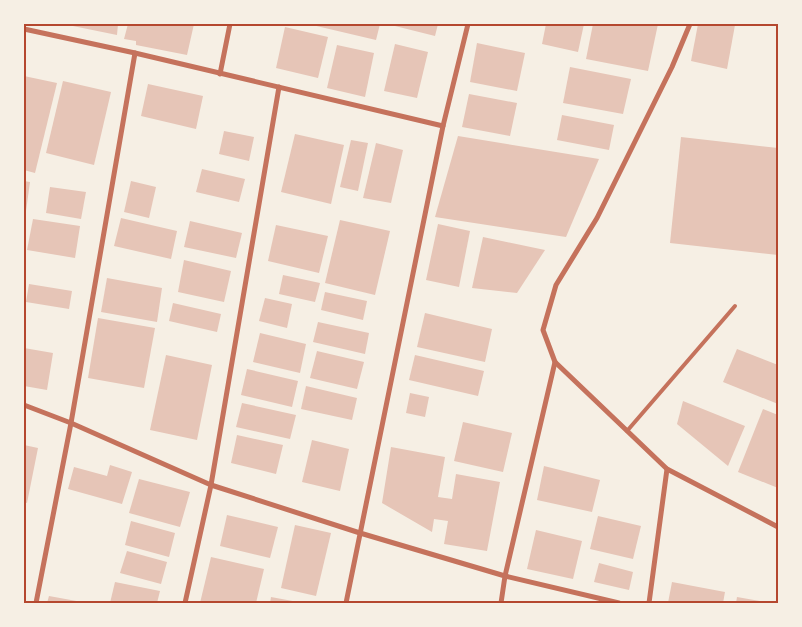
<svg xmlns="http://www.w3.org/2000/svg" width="802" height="627" font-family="'Exo 2',sans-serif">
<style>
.building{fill:#e6c5b7}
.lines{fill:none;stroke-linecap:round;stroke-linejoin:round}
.service{stroke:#c5725c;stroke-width:4}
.minor{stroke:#c5725c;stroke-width:5}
.neatline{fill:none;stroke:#b5482f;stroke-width:2}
</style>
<rect width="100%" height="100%" fill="#f6efe4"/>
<g class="building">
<polygon points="63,24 118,24 117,35"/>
<polygon points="128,24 194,24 187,55 136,45 136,41 124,39"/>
<polygon points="308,24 380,24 376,40"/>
<polygon points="387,24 438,24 435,36"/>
<polygon points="546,24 584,24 578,52 542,44"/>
<polygon points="593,24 658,24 648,71 586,59"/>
<polygon points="698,24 735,25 727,69 691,61"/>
<polygon points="285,27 328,37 318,78 276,68"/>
<polygon points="477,43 525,53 517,91 470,82"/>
<polygon points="395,44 428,52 417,98 384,91"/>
<polygon points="337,45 374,53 365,97 327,88"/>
<polygon points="570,67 631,79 623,114 563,103"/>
<polygon points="24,76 57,83 35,173 24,170"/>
<polygon points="63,81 111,92 94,165 46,153"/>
<polygon points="148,84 203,96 196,129 141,116"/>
<polygon points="469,94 517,103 510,136 462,127"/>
<polygon points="562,115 614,125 609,150 557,140"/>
<polygon points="224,131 254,137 249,161 219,154"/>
<polygon points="295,134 344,145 331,204 281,192"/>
<polygon points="458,136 599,159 566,237 435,217"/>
<polygon points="681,137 778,148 778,255 670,243"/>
<polygon points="351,140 368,143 358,191 340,187"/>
<polygon points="376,143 403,150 391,203 363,198"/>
<polygon points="202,169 245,179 239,202 196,192"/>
<polygon points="24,181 30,182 26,211 24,211"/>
<polygon points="131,181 156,187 149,218 124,212"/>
<polygon points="50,187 86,192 81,219 46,213"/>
<polygon points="121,218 177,231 171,259 114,246"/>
<polygon points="33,219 80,226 75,258 27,250"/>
<polygon points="340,220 390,231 375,295 325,283"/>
<polygon points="190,221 242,233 236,258 184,247"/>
<polygon points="438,224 470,231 459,287 426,280"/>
<polygon points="276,225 328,236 319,273 268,261"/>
<polygon points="483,237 545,250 517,293 472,288"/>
<polygon points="184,260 231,271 224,302 178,292"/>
<polygon points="283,275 320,283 315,302 279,294"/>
<polygon points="107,278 162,288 157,322 101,312"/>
<polygon points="29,284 72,291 69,309 26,302"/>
<polygon points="325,292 367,301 363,320 321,310"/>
<polygon points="265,298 292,304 287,328 259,321"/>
<polygon points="173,303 221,314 217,332 169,321"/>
<polygon points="425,313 492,329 485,362 417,347"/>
<polygon points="98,318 155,328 144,388 88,378"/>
<polygon points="318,322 369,333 365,354 313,342"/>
<polygon points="260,333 306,344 300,373 253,362"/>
<polygon points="24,348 53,353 47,390 24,386"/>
<polygon points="737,349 778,365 778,404 723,382"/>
<polygon points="317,351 364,362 357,389 310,378"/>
<polygon points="166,355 212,365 197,440 150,430"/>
<polygon points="415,355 484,371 478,396 409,380"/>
<polygon points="247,369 298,381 292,407 241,395"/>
<polygon points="306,386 357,398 352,420 301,409"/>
<polygon points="410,393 429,397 425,417 406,413"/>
<polygon points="683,401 745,426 728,466 677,424"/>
<polygon points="242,403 296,415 290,439 236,427"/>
<polygon points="763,409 778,415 778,488 738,472"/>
<polygon points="463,422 512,433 503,472 454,461"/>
<polygon points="237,435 283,445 276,474 231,463"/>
<polygon points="312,440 349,449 340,491 302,482"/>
<polygon points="24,445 38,448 27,503 24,502"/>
<polygon points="391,447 445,457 438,497 452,499 456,474 500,482 487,551 444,544 448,521 434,519 432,532 382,503"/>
<polygon points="110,465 132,472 122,504 68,489 74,467 107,476"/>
<polygon points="544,466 600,480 592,512 537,500"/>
<polygon points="139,479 190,492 180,527 129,513"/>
<polygon points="227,515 278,527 270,558 220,546"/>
<polygon points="598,516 641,526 633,559 590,549"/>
<polygon points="131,521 175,533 169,557 125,545"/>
<polygon points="295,525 331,533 316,596 281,588"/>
<polygon points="536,530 582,541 573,579 527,569"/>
<polygon points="127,551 167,562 161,584 120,573"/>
<polygon points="211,557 264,569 256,603 200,603"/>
<polygon points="599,563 633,572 629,590 594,582"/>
<polygon points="115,582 160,591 157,603 110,603"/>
<polygon points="672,582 725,592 723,603 668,603"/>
<polygon points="49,596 82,602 82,603 47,603"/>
<polygon points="271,597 298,602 298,603 270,603"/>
<polygon points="737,597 766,602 765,603 736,603"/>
</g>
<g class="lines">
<polyline class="service" points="627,431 735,306"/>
<g class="minor">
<polyline points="690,24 672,67 597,218 556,285 543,330 555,362 667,469 778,527"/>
<polyline points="24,29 135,53 443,126"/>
<polyline points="220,74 230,24"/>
<polyline points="555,362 505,576 619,603"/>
<polyline points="24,405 71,423 211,485 360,533 505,576 501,603"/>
<polyline points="36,603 71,423 135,53"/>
<polyline points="185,603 211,485 279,87"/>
<polyline points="346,603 443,126 468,24"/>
<polyline points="649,603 667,469"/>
</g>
</g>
<rect width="802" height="627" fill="none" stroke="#f6efe4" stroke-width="50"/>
<rect x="25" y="25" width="752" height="577" class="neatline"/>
</svg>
